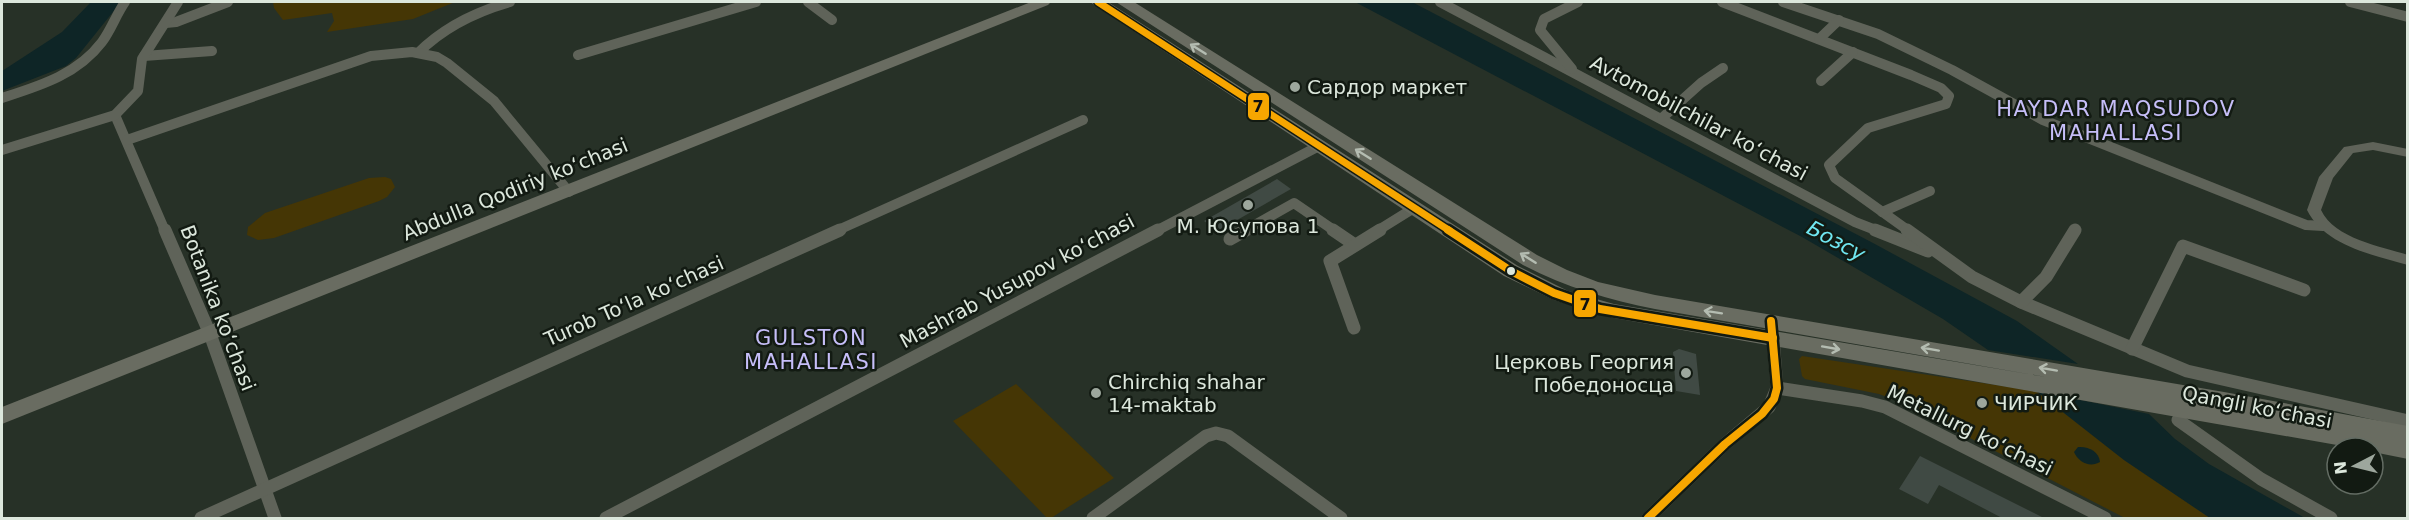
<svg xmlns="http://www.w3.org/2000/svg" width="2409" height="520" font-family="'DejaVu Sans',sans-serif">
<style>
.green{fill:#453605}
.water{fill:#0e2526}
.building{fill:#404a44}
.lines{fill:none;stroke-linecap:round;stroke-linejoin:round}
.minor-far1{stroke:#5f6359;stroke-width:10}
.minor{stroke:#5f6359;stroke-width:13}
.tertiary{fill:#5f6359;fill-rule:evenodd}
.primary{fill:#696c61;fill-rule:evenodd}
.bus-1-far1-casing{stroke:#121a12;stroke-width:10}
.bus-1-casing{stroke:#121a12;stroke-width:13}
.bus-1-far1{stroke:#f7a600;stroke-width:7}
.bus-1{stroke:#f7a600;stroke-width:8}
.oneway{stroke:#b4bcb1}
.poi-dot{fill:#9da79d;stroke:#121a12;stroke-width:2}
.bus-dot{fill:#dce7dc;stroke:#121a12;stroke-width:2}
.labels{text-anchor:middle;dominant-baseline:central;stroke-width:5;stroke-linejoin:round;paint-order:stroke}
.poi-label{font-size:20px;fill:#dce7dc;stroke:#121a12;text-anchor:start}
.street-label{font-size:20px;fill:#dce7dc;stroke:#121a12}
.neighbourhood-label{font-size:21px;letter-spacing:1.5px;fill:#c6bef8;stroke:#121a12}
.water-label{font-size:21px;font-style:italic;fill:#70e7f1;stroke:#121a12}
.line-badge{stroke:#121a12;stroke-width:2}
.pale-badge-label{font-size:16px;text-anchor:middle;font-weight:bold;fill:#111}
</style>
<rect width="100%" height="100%" fill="#273127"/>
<g class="green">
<polygon points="273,2 455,2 413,19 327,32 334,21 332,13 283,20 274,8"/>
<polygon points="385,177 391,179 395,187 387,197 379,201 274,238 258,240 247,235 248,227 265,213 369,178"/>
<polygon points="1802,356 2036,391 2124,460 2210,518 2125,518 1898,401 1879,394 1805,379 1802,376 1799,359"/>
<polygon points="1016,384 1114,478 1051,518 1047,518 953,421"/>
</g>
<g class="water">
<polygon points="91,2 121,2 76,58 66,66 2,91 2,71 62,32"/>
<polygon points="1355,2 1412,2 1873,243 2017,321 2078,364 1988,350 1943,319 1802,237"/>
<polygon points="2036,391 2149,414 2175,439 2209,464 2305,518 2210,518 2124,460"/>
<path d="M2078,447C2088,446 2099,451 2100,462C2090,468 2078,462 2074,452Z"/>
</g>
<g class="building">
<polygon points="1277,179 1291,189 1218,231 1204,221"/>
<polygon points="1679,349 1696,354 1700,395 1676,391 1673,352"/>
<polygon points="1920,456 2046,519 2004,519 1939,485 1928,504 1899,489"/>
</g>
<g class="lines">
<g class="minor-far1">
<polyline points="808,2 832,20"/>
<polyline points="1440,2 1855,222 1878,231"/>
<polyline points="1722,2 1911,75 1941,88 1949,96 1946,104 1868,128 1829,165 1835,178 1909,231"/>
<polyline points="1783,2 1878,34 1952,70 2043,120 2306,225 2323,226"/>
<polyline points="2350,2 2408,17"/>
<polyline points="166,23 176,22 228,2"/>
<polyline points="1819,39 1839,20"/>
<path d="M418,53C444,27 475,12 510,2"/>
<polyline points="578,55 756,2"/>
<polyline points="144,56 212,51"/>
<polyline points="1572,69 1540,30 1544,19 1578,2"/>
<polyline points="1821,81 1853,52"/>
<path d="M2,98C39,86 77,75 102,42C111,30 116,15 125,2"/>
<polyline points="115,115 165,231"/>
<polyline points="1662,118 1701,83 1723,68"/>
<polyline points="127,140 371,56 412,52 437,57 447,63 494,101 569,192"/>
<polyline points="2,150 115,115 138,91 142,59 178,2"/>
<polyline points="1882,212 1930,191"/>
<polyline points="836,231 1083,120"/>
<polyline points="1156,231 1319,146"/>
<polyline points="1244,231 1294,203 1335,231"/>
<polyline points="1377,231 1414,208"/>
</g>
<g class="minor">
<polyline points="165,230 210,334 275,518"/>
<polyline points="1333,230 1355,245"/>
<polyline points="1875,230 1928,251"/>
<polyline points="1907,230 1972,277 2021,302 2187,371 2408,421"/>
<polyline points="1230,239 1246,230"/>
<polyline points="2021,302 2046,277 2075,230"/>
<polyline points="1354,328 1330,261 1380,230"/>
<polyline points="2132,349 2183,246 2304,290"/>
<polyline points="1777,388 1862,401 1885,407 2105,518"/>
<polyline points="2178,420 2261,479 2331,518"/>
<polyline points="201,518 840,230"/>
<polyline points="606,518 1158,230"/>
<polyline points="1093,518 1206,436 1216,433 1228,436 1341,518"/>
<polyline points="1648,518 1725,444 1769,407 1777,388 1773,338"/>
</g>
<path class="tertiary" d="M2373,142L2408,149V157L2373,150L2353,153L2333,178L2321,210C2335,239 2380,246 2408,255V265C2372,255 2324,245 2307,210L2319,177L2344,147Z"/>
<g class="primary">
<polygon points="1031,2 1051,2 1048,5 2,424 2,407"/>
<path d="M1090,2H1108L1518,266L1568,291L1614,304L2046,377L1655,309C1609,300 1565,287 1523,265L1116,2H1134L1537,255L1567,270L1598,282L1655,295L2224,392L2408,426V459L2373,452V448H2354L1614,318L1554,300L1504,276Z"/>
</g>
<defs>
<polyline id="bus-1-far1" points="1098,2 1450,231"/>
<g id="bus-1">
<polyline points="1448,230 1511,271 1554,293 1600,309 1773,338"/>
<polyline points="1648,518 1725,444 1762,414 1774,399 1777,388 1771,321"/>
</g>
</defs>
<use href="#bus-1-far1" class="bus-1-far1-casing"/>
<use href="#bus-1" class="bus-1-casing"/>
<use href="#bus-1-far1" class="bus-1-far1"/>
<use href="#bus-1" class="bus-1"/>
</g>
<defs><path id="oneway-shaft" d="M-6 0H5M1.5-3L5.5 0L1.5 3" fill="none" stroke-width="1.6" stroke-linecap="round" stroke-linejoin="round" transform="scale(1.5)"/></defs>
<g class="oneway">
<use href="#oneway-shaft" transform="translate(1198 49) rotate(-148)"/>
<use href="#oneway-shaft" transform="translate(1363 154) rotate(-148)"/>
<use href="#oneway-shaft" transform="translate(1528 258) rotate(-148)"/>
<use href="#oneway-shaft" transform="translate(1713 312) rotate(-171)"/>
<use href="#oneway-shaft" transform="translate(1831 348) rotate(10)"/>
<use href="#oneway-shaft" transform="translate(1930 349) rotate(-170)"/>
<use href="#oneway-shaft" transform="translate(2048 369) rotate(-170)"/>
</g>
<g class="poi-dot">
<circle cx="1295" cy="87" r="6"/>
<circle cx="1248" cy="205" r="6"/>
<circle cx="1686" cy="373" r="6"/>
<circle cx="1096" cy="393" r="6"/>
<circle cx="1982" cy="403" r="6"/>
</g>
<circle class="bus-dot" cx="1511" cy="271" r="5"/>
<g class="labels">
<g class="poi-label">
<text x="1307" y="87">Сардор маркет</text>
<text x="1248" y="226" text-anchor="middle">М. Юсупова 1</text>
<text x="1674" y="362" text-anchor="end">Церковь Георгия<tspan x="1674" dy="23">Победоносца</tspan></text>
<text x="1108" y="382">Chirchiq shahar<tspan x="1108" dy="23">14-maktab</tspan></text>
<text x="1994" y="403">ЧИРЧИК</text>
</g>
<g class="street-label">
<text transform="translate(1699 118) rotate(28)">Avtomobilchilar ko‘chasi</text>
<text transform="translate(515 189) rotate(-22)">Abdulla Qodiriy ko‘chasi</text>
<text transform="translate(1017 281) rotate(-28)">Mashrab Yusupov ko‘chasi</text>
<text transform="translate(634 301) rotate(-24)">Turob To‘la ko‘chasi</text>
<text transform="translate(218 308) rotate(69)">Botanika ko‘chasi</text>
<text transform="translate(2257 407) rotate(11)">Qangli ko‘chasi</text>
<text transform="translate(1970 430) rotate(26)">Metallurg ko‘chasi</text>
</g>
<g class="neighbourhood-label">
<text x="2116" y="109">HAYDAR MAQSUDOV<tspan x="2116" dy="24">MAHALLASI</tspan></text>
<text x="811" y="338">GULSTON<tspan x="811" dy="24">MAHALLASI</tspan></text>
</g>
<g class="water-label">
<text transform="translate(1836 241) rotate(28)">Бозсу</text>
</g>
</g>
<g class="line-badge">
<rect x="1247" y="92" width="23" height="29" rx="6" fill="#f7a600"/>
<rect x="1573" y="289" width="24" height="29" rx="6" fill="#f7a600"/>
</g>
<g class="pale-badge-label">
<text x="1258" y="112">7</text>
<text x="1585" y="310">7</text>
</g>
<rect width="2409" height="520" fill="none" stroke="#dce7dc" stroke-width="6"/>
<g transform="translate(2355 466) rotate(263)"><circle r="28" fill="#121a12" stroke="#636c63" stroke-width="1.5"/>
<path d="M0-4.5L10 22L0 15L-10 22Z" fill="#9da79d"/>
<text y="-9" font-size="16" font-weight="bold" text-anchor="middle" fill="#dce7dc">N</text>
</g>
</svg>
